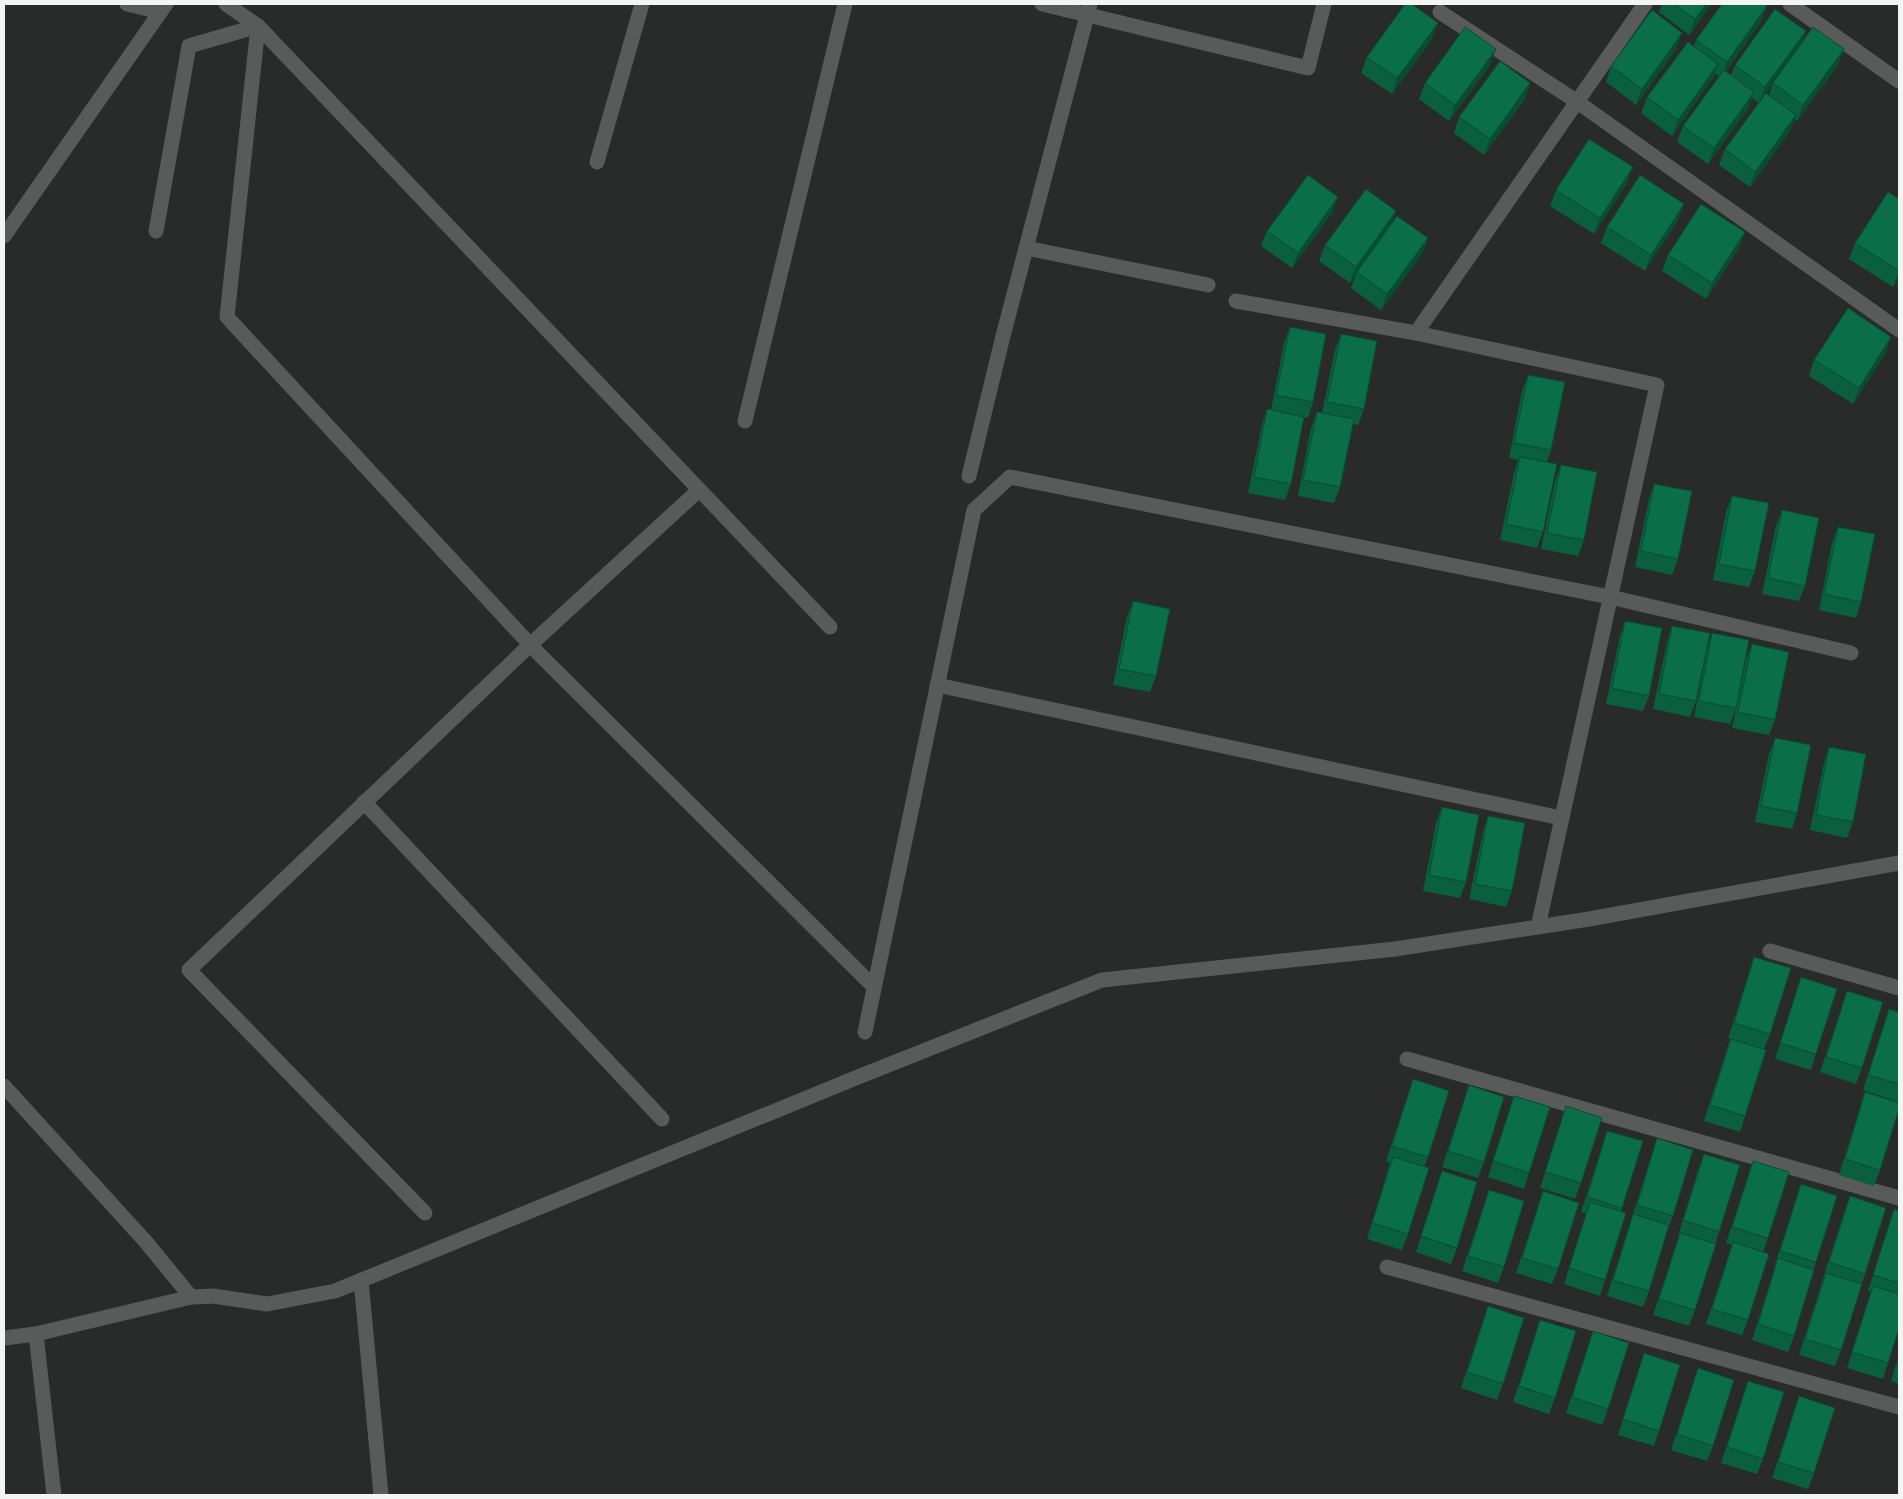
<svg xmlns="http://www.w3.org/2000/svg" width="1903" height="1499" font-family="'Golos Text',sans-serif">
<style>
.lines{fill:none;stroke-linecap:round;stroke-linejoin:round}
.street{stroke:#595a5a;stroke-width:15}
.wall{fill:#095f40;fill-rule:evenodd}
.shaded-wall{fill:#074d34}
.building{fill:#0a6e4b;stroke:#074d34}
</style>
<rect width="100%" height="100%" fill="#282b29"/>
<g class="lines">
<g class="street">
<polyline points="127,4 160,12"/>
<polyline points="226,4 258,26 227,317 535,650 874,987"/>
<polyline points="1042,4 1308,68 1324,4"/>
<polyline points="1790,4 1899,81"/>
<polyline points="1440,12 1576,101 1899,330"/>
<polyline points="597,162 642,4"/>
<polyline points="156,231 189,46 258,26 830,627"/>
<polyline points="4,236 166,4"/>
<polyline points="1026,248 1208,285"/>
<polyline points="1236,301 1416,333 1657,385 1538,927"/>
<polyline points="1416,333 1645,4"/>
<polyline points="745,421 845,4"/>
<polyline points="969,476 1003,336 1090,4"/>
<polyline points="937,685 1561,818"/>
<polyline points="364,802 662,1119"/>
<polyline points="1770,951 1899,988"/>
<polyline points="865,1032 974,510 1010,477 1610,597 1851,653"/>
<polyline points="1407,1059 1899,1198"/>
<polyline points="4,1086 146,1242 191,1297 213,1296 267,1304 335,1291 858,1077 1102,980 1395,949 1589,919 1899,863"/>
<polyline points="425,1213 189,970 530,645 699,490"/>
<polyline points="1387,1267 1899,1407"/>
<polyline points="361,1280 381,1495"/>
<polyline points="36,1334 54,1495"/>
<polyline points="4,1338 36,1334 191,1297"/>
</g>
</g>
<g class="wall">
<polygon points="1662,4 1712,4 1689,35 1659,12"/>
<path d="M1761,22L1726,71L1731,75L1735,65L1801,44L1844,49L1838,65L1797,121L1794,119L1790,131L1750,187L1719,165L1725,149L1759,103L1752,98L1749,107L1708,164L1677,142L1683,126L1719,76L1715,73L1712,79L1672,136L1641,113L1647,97L1694,46L1696,40ZM1773,84L1769,95L1766,93Z"/>
<polygon points="1432,39 1392,94 1361,73 1367,57"/>
<polygon points="1677,48 1636,105 1606,82 1611,66"/>
<polygon points="1490,65 1449,121 1419,99 1425,83"/>
<polygon points="1530,83 1525,99 1484,155 1454,133 1459,117"/>
<polygon points="1627,183 1594,234 1550,206 1556,190"/>
<polygon points="1899,199 1899,278 1893,287 1849,259 1855,243"/>
<polygon points="1332,213 1292,268 1261,246 1267,231"/>
<polygon points="1678,220 1645,271 1601,243 1607,227"/>
<polygon points="1391,224 1428,238 1422,254 1381,310 1351,288 1356,274 1350,283 1319,261 1325,245"/>
<polygon points="1739,248 1706,299 1662,271 1668,255"/>
<polygon points="1290,327 1313,402 1308,418 1304,417 1291,484 1285,500 1248,493 1262,425 1267,409 1271,410 1284,343"/>
<polygon points="1341,334 1364,409 1358,425 1353,424 1340,487 1334,503 1298,496 1311,428 1317,412 1322,413 1335,350"/>
<polygon points="1886,353 1853,404 1809,376 1814,360"/>
<polygon points="1528,375 1551,450 1547,462 1543,532 1537,548 1500,540 1514,473 1518,460 1509,458 1522,391"/>
<polygon points="1561,465 1584,540 1578,556 1541,549 1555,481"/>
<polygon points="1654,484 1678,559 1672,575 1635,567 1649,499"/>
<polygon points="1732,496 1755,571 1749,587 1713,580 1726,512"/>
<polygon points="1782,510 1805,586 1799,601 1762,594 1776,526"/>
<polygon points="1838,527 1861,602 1856,618 1819,610 1832,543"/>
<polygon points="1133,601 1156,676 1150,692 1113,685 1127,617"/>
<polygon points="1625,621 1649,696 1643,711 1606,704 1620,636"/>
<polygon points="1672,626 1696,701 1690,717 1653,709 1667,642"/>
<polygon points="1712,633 1736,708 1730,724 1694,717 1707,649"/>
<polygon points="1752,644 1775,720 1769,735 1732,728 1746,660"/>
<polygon points="1775,738 1797,813 1792,829 1755,822 1769,754"/>
<polygon points="1829,747 1853,822 1847,838 1810,830 1824,763"/>
<polygon points="1442,807 1466,882 1460,898 1423,891 1436,823"/>
<polygon points="1488,816 1512,891 1506,907 1469,899 1483,832"/>
<polygon points="1754,957 1770,1034 1764,1049 1745,1116 1740,1132 1704,1121 1730,1039 1728,1038"/>
<polygon points="1801,977 1816,1054 1811,1070 1775,1059"/>
<polygon points="1847,991 1862,1068 1856,1084 1820,1072"/>
<polygon points="1889,1009 1899,1012 1899,1098 1898,1102 1863,1090"/>
<polygon points="1413,1079 1428,1157 1424,1167 1408,1234 1402,1250 1367,1239 1390,1163 1386,1161"/>
<polygon points="1469,1085 1484,1162 1478,1178 1442,1167"/>
<polygon points="1865,1092 1880,1170 1874,1186 1839,1175"/>
<polygon points="1514,1096 1529,1173 1524,1189 1488,1177"/>
<polygon points="1566,1106 1581,1183 1575,1199 1540,1188"/>
<polygon points="1607,1131 1643,1141 1621,1212 1605,1280 1600,1296 1564,1284 1586,1214 1581,1212"/>
<polygon points="1657,1138 1693,1150 1649,1291 1643,1307 1607,1296 1652,1154"/>
<polygon points="1704,1154 1719,1232 1715,1244 1695,1310 1689,1326 1653,1315 1679,1236 1678,1236 1698,1170"/>
<polygon points="1753,1161 1768,1238 1763,1252 1748,1320 1742,1335 1706,1324 1732,1245 1726,1243"/>
<polygon points="1442,1171 1457,1248 1451,1264 1416,1252"/>
<polygon points="1801,1184 1816,1262 1794,1336 1788,1352 1752,1340 1775,1267 1774,1267"/>
<polygon points="1489,1190 1504,1267 1498,1283 1462,1271"/>
<polygon points="1543,1191 1558,1269 1552,1284 1516,1273"/>
<polygon points="1850,1196 1865,1274 1841,1350 1835,1366 1799,1355 1844,1212"/>
<polygon points="1894,1209 1899,1211 1899,1328 1883,1379 1847,1368 1871,1292 1868,1291"/>
<polygon points="1488,1306 1503,1384 1497,1400 1461,1388"/>
<polygon points="1540,1320 1555,1398 1549,1414 1513,1402"/>
<polygon points="1593,1331 1608,1409 1602,1425 1566,1413"/>
<polygon points="1644,1353 1659,1431 1654,1446 1618,1435"/>
<polygon points="1899,1354 1899,1384 1891,1381"/>
<polygon points="1698,1368 1713,1446 1707,1461 1671,1450"/>
<polygon points="1748,1381 1763,1459 1757,1474 1721,1463"/>
<polygon points="1799,1396 1814,1473 1808,1489 1772,1478"/>
</g>
<g class="shaded-wall">
<polygon points="1706,4 1712,4 1689,35 1695,19"/>
<polygon points="1767,6 1761,22 1721,77 1727,62"/>
<polygon points="1438,23 1432,39 1392,94 1397,78"/>
<polygon points="1806,31 1800,47 1759,103 1765,87"/>
<polygon points="1682,33 1677,48 1636,105 1642,89"/>
<polygon points="1496,49 1490,65 1449,121 1455,105"/>
<polygon points="1844,49 1838,65 1797,121 1803,105"/>
<polygon points="1718,64 1712,79 1672,136 1678,120"/>
<polygon points="1530,83 1525,99 1484,155 1490,139"/>
<polygon points="1754,92 1749,107 1708,164 1714,148"/>
<polygon points="1796,115 1790,131 1750,187 1755,172"/>
<polygon points="1633,167 1627,183 1594,234 1600,218"/>
<polygon points="1338,197 1332,213 1292,268 1298,253"/>
<polygon points="1684,204 1678,220 1645,271 1651,255"/>
<polygon points="1396,211 1390,227 1357,272 1350,283 1356,267"/>
<polygon points="1745,232 1739,248 1706,299 1712,283"/>
<polygon points="1428,238 1422,254 1381,310 1387,294"/>
<polygon points="1899,271 1899,278 1893,287"/>
<polygon points="1891,337 1886,353 1853,404 1859,388"/>
</g>
<g class="building">
<polygon points="1405,4 1412,4 1438,23 1397,78 1367,57"/>
<polygon points="1674,4 1706,4 1695,19"/>
<polygon points="1722,4 1764,4 1767,6 1727,62 1696,40"/>
<polygon points="1775,9 1806,31 1765,87 1735,65"/>
<polygon points="1652,10 1682,33 1642,89 1611,66"/>
<polygon points="1465,27 1496,49 1455,105 1425,83"/>
<polygon points="1813,27 1844,49 1803,105 1773,83"/>
<polygon points="1688,42 1718,64 1678,120 1647,97"/>
<polygon points="1500,61 1530,83 1490,139 1459,117"/>
<polygon points="1724,70 1754,92 1714,148 1683,126"/>
<polygon points="1766,93 1796,115 1755,172 1725,149"/>
<polygon points="1589,139 1633,167 1600,218 1556,190"/>
<polygon points="1308,175 1338,197 1298,253 1267,231"/>
<polygon points="1640,175 1684,204 1651,255 1607,227"/>
<polygon points="1366,189 1396,211 1356,267 1325,245"/>
<polygon points="1888,192 1899,199 1899,271 1855,243"/>
<polygon points="1701,204 1745,232 1712,283 1668,255"/>
<polygon points="1397,216 1428,238 1387,294 1357,272"/>
<polygon points="1848,308 1891,337 1859,388 1814,360"/>
<polygon points="1290,327 1326,334 1313,402 1276,395"/>
<polygon points="1341,334 1377,341 1364,409 1327,402"/>
<polygon points="1528,375 1565,382 1551,450 1514,443"/>
<polygon points="1267,409 1304,417 1291,484 1254,477"/>
<polygon points="1317,412 1354,419 1340,487 1303,480"/>
<polygon points="1520,457 1557,464 1543,532 1506,524"/>
<polygon points="1561,465 1597,472 1584,540 1547,533"/>
<polygon points="1654,484 1692,491 1678,559 1641,551"/>
<polygon points="1732,496 1769,503 1755,571 1719,564"/>
<polygon points="1782,510 1819,518 1805,586 1768,578"/>
<polygon points="1838,527 1875,534 1861,602 1824,594"/>
<polygon points="1133,601 1170,609 1156,676 1119,669"/>
<polygon points="1625,621 1662,628 1649,696 1612,688"/>
<polygon points="1672,626 1710,633 1696,701 1659,694"/>
<polygon points="1712,633 1749,640 1736,708 1699,701"/>
<polygon points="1752,644 1789,652 1775,720 1738,712"/>
<polygon points="1775,738 1811,745 1797,813 1761,806"/>
<polygon points="1829,747 1866,754 1853,822 1816,815"/>
<polygon points="1442,807 1479,815 1466,882 1429,875"/>
<polygon points="1488,816 1525,823 1512,891 1475,884"/>
<polygon points="1754,957 1791,968 1770,1034 1734,1023"/>
<polygon points="1801,977 1837,989 1816,1054 1780,1043"/>
<polygon points="1847,991 1883,1002 1862,1068 1826,1057"/>
<polygon points="1889,1009 1899,1012 1899,1084 1868,1075"/>
<polygon points="1731,1039 1766,1050 1745,1116 1710,1105"/>
<polygon points="1413,1079 1449,1091 1428,1157 1392,1146"/>
<polygon points="1469,1085 1504,1097 1484,1162 1448,1151"/>
<polygon points="1865,1092 1899,1103 1899,1109 1880,1170 1845,1159"/>
<polygon points="1514,1096 1550,1107 1529,1173 1493,1161"/>
<polygon points="1566,1106 1602,1118 1581,1183 1545,1172"/>
<polygon points="1607,1131 1643,1141 1622,1208 1587,1197"/>
<polygon points="1657,1138 1693,1150 1673,1216 1637,1205"/>
<polygon points="1704,1154 1740,1165 1719,1232 1683,1220"/>
<polygon points="1393,1157 1429,1168 1408,1234 1372,1223"/>
<polygon points="1753,1161 1789,1172 1768,1238 1732,1227"/>
<polygon points="1442,1171 1477,1182 1457,1248 1421,1236"/>
<polygon points="1801,1184 1837,1196 1816,1262 1780,1251"/>
<polygon points="1489,1190 1524,1201 1504,1267 1468,1256"/>
<polygon points="1543,1191 1579,1203 1558,1269 1522,1258"/>
<polygon points="1850,1196 1886,1208 1865,1274 1829,1262"/>
<polygon points="1590,1202 1626,1213 1605,1280 1569,1268"/>
<polygon points="1894,1209 1899,1211 1899,1283 1873,1275"/>
<polygon points="1633,1214 1669,1225 1649,1291 1613,1280"/>
<polygon points="1680,1233 1716,1244 1695,1310 1659,1299"/>
<polygon points="1733,1242 1769,1254 1748,1320 1712,1309"/>
<polygon points="1778,1258 1814,1270 1794,1336 1758,1324"/>
<polygon points="1826,1273 1862,1284 1841,1350 1805,1339"/>
<polygon points="1873,1286 1899,1294 1899,1328 1888,1363 1852,1352"/>
<polygon points="1488,1306 1524,1318 1503,1384 1467,1372"/>
<polygon points="1540,1320 1576,1331 1555,1398 1519,1386"/>
<polygon points="1593,1331 1629,1343 1608,1409 1572,1397"/>
<polygon points="1644,1353 1680,1365 1659,1431 1623,1419"/>
<polygon points="1899,1357 1899,1366 1897,1366"/>
<polygon points="1698,1368 1734,1380 1713,1446 1677,1434"/>
<polygon points="1748,1381 1784,1392 1763,1459 1727,1447"/>
<polygon points="1799,1396 1835,1408 1814,1473 1778,1462"/>
</g>
<rect width="1903" height="1499" fill="none" stroke="#f3f4f3" stroke-width="10"/>
</svg>
